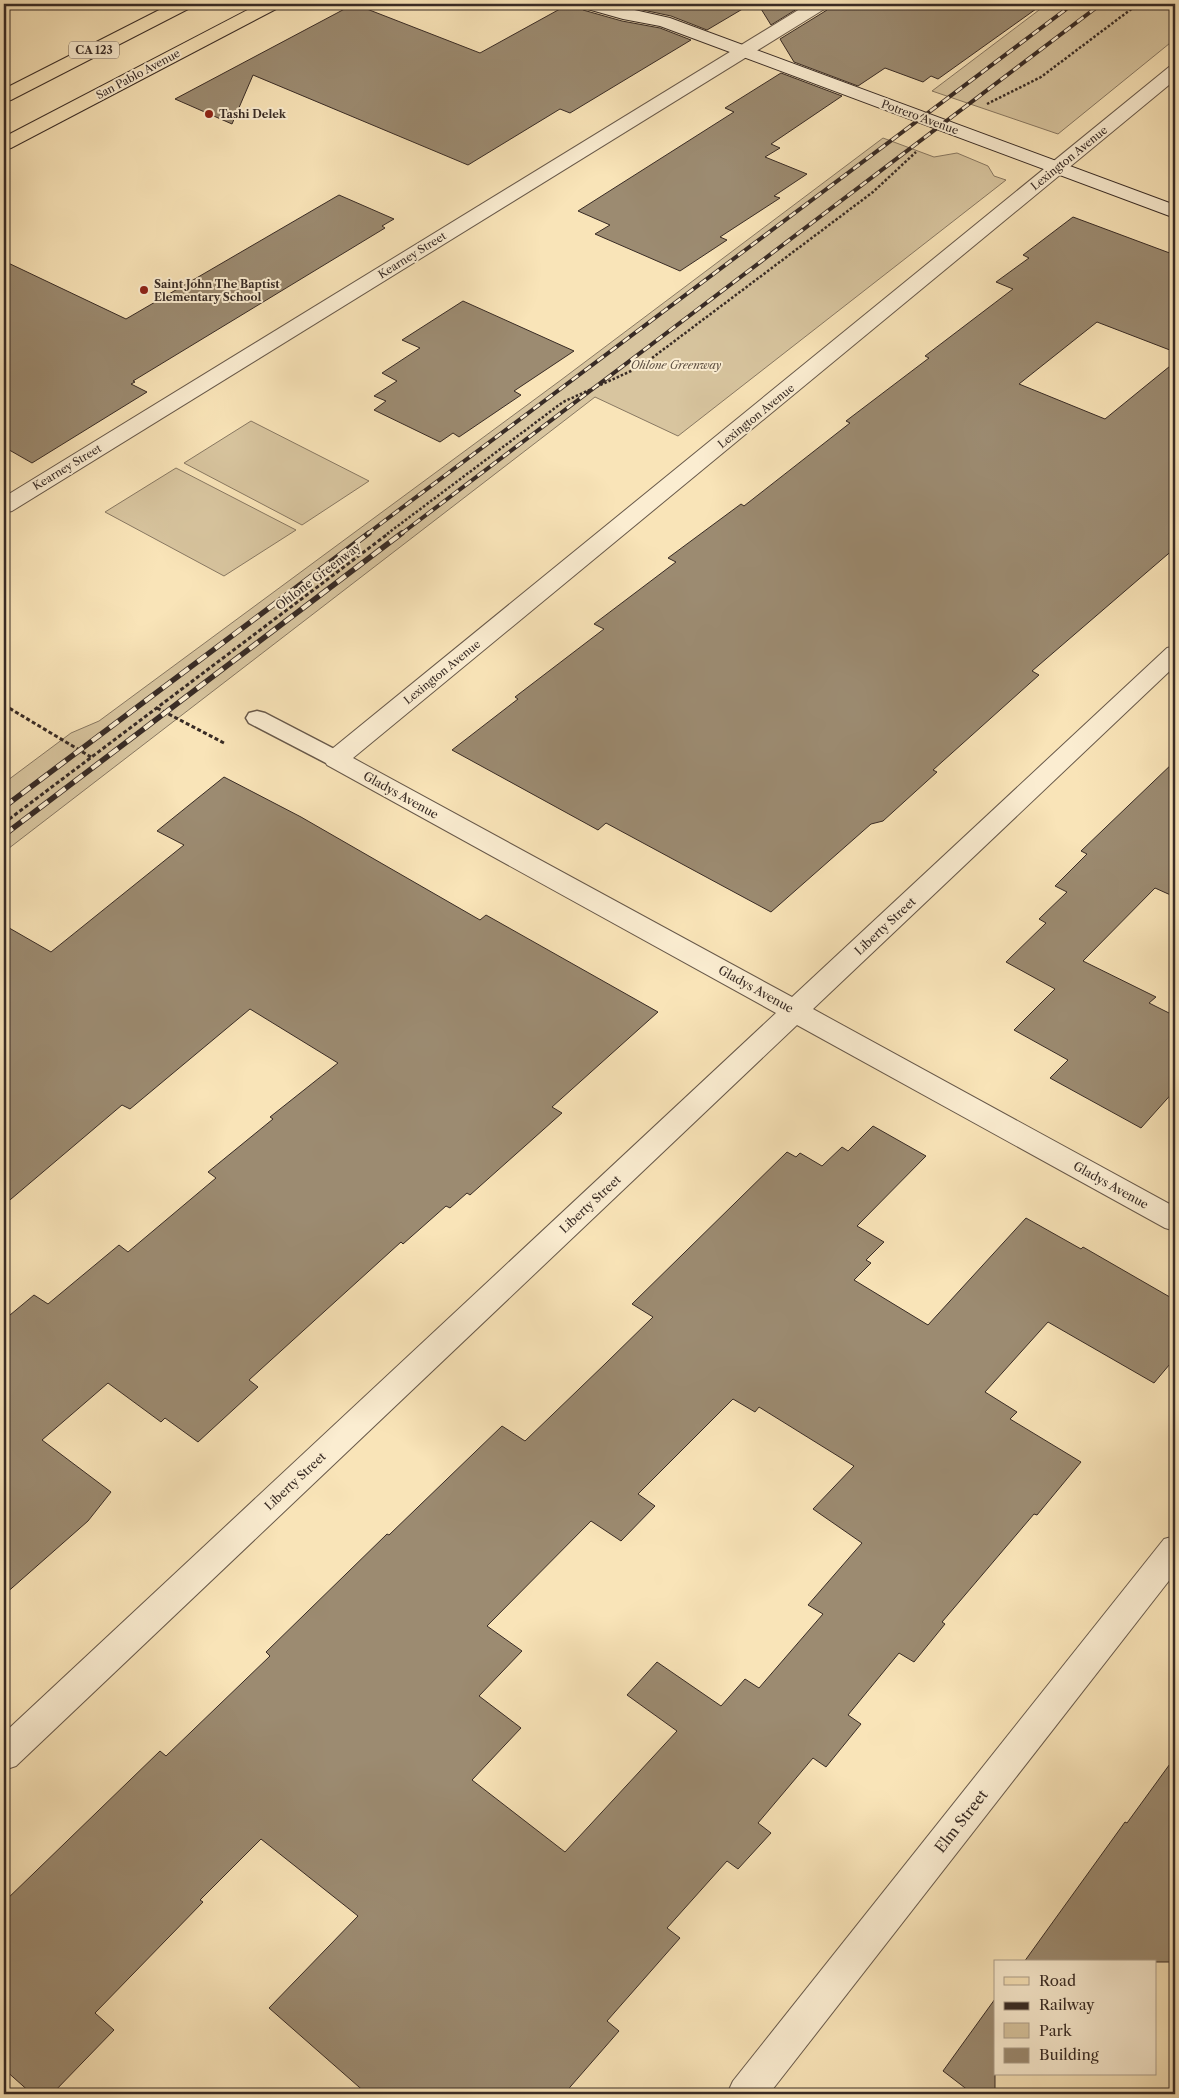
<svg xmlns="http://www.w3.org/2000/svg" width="1179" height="2098" font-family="'Libre Caslon Text',serif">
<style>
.green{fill:#d8c59f;stroke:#887862}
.building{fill:#9c8b71;stroke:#382b25;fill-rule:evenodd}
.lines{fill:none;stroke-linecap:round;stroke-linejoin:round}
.lane-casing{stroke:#68594a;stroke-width:3}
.street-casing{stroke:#68594a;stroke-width:2}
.secondary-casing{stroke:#382b25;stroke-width:2}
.primary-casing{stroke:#382b25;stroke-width:2}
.path-far1{stroke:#382b25;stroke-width:2.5;stroke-dasharray:2.5 2;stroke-linecap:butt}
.path{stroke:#382b25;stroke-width:3;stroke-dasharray:4 2.5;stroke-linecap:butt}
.lane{fill:#fbedd1;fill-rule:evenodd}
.street{fill:#fbedd1;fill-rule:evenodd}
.secondary{fill:#fbedd1;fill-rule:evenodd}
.primary{fill:#f9e4b8;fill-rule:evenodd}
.rail-far1-casing{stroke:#382b25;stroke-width:4}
.rail-casing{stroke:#382b25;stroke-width:5.5}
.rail-far1{stroke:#fbedd1;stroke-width:2.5;stroke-dasharray:8;stroke-linecap:butt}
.rail{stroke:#fbedd1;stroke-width:4;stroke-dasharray:11;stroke-linecap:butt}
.poi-dot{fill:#8f2418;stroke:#fbedd1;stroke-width:2}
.labels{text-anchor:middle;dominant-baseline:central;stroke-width:4;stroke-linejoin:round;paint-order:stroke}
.shield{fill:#fbedd1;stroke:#726559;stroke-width:1}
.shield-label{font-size:11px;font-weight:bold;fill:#382b25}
.far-street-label{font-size:11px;fill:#382b25;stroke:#fbedd1}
.far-poi-label{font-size:11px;font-weight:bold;fill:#382b25;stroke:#fbedd1;text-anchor:start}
.far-park-label{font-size:11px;font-style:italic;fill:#605244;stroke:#fbedd1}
.street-label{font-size:12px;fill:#382b25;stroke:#fbedd1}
.near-street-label{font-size:15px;fill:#382b25;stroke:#fbedd1}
</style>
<rect width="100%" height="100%" fill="#f9e4b8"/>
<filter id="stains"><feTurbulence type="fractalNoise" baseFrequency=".004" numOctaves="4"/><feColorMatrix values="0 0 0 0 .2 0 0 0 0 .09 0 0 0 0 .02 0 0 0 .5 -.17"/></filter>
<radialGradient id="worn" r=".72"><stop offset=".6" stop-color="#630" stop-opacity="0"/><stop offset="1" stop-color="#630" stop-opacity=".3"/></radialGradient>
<g class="green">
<polygon points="1047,4 1175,4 1175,39 1058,134 932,91"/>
<polygon points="883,138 934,157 957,153 988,166 994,176 1006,180 678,436 595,397 4,852 4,783 71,733 99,721 561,380"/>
<polygon points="251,421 369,481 302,525 184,463"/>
<polygon points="176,468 296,530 224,576 105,512"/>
</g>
<g class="building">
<polygon points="354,4 480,53 569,4 579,4 583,10 622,21 660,28 691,40 570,113 560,109 468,165 253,75 232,124 175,99"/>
<polygon points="615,4 751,4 707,30 671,16"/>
<polygon points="758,4 805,4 771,25"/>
<polygon points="831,4 1043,4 938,79 931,76 923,82 885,68 858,86 794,62 780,39 827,10"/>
<polygon points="781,73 842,96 771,144 780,148 765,157 807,174 774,196 780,198 720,237 727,240 680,271 595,234 610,225 578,211 734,112 725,108"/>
<polygon points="339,195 394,219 382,226 385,228 133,381 135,382 131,384 147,392 32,463 4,447 4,261 126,319"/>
<polygon points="1073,217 1175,255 1175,352 1097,322 1019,384 1105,419 1175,362 1175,548 1032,671 1039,675 933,770 937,772 883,821 871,824 771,912 606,823 598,830 452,750 518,699 515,697 604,629 594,624 676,562 668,558 741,504 744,506 850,423 846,421 929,358 925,356 1013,289 996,282 1029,258 1023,255"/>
<polygon points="463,301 574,351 514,391 521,395 459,437 453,433 440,442 374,410 386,401 374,396 397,381 382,373 420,348 402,340"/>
<polygon points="1175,761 1175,897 1155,888 1083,961 1156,997 1149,1003 1175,1016 1175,1090 1141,1128 1050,1078 1068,1060 1014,1030 1055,989 1006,962 1046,923 1039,919 1067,892 1055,886 1087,854 1081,851"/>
<polygon points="224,777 301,817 480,920 486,915 658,1012 552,1107 562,1113 470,1195 467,1193 450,1208 446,1206 403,1244 401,1242 249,1380 258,1387 198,1442 165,1418 161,1422 108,1383 42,1440 111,1492 88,1521 4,1595 4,1320 34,1295 48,1304 119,1245 128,1252 216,1178 208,1172 273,1119 270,1117 338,1063 250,1009 130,1109 122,1105 4,1205 4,925 51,952 184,845 157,831"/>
<path d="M873,1126L926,1156L857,1226L884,1242L866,1260L871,1263L854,1280L928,1325L1026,1218L1081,1249L1083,1247L1175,1300V1358L1154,1383L1048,1322L985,1392L1017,1412L1010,1419L1081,1462L1037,1515L1034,1514L942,1622L945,1624L914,1662L899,1653L848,1715L861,1724L826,1767L813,1758L758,1823L771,1833L738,1869L727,1861L667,1928L680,1938L607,2021L619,2031L564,2094H367L269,2008L358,1916L261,1839L200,1900L203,1902L95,2013L114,2030L52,2094H32L4,2069V1902L160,1751L166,1756L270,1656L266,1652L387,1534L389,1535L502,1426L525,1441L606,1363L653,1317L632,1304L787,1152L796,1157L800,1153L822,1166L842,1147L848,1151ZM733,1399L755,1412L759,1407L854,1466L813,1509L862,1543L808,1605L823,1614L759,1688L745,1679L721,1706L657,1662L627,1695L677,1731L565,1852L472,1780L521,1728L479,1696L522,1651L487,1626L591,1521L621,1541L655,1506L638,1494Z"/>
<polygon points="1175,1757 1175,1962 1024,1962 1125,1822 1127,1823"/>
<polygon points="995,1999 995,2094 973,2094 943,2071"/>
</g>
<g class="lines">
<defs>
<polygon id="lane" points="257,711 265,713 344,754 347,759 344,764 336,766 328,764 249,723 246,718 249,713"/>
<g id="street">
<polygon points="808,4 829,4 826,8 12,511 4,513 4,497"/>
<polygon points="1175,66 1175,80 353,758 792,997 1167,648 1175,646 1175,666 813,1009 1175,1207 1175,1231 1165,1228 797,1025 16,1766 4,1770 4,1733 776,1013 327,765 324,759 327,753 1169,67"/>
<polygon points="1175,1536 1175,1573 769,2094 727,2094 733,2081 1164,1539"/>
</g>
<polygon id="secondary" points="581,4 608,4 670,18 1175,205 1175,218 660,26 623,19 584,8"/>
<g id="primary">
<polygon points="171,4 193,4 190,8 11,100 4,102 4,89"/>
<polygon points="259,4 281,4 278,8 11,148 4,150 4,137"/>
</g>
</defs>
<use href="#lane" class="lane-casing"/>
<use href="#street" class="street-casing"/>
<use href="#secondary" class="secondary-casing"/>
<use href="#primary" class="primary-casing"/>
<g class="path-far1">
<polyline points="987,104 1041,77 1138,4"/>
<polyline points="387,534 563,402 631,371 652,358 873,192 916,152"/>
</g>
<g class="path">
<polyline points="4,705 91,757"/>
<polyline points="157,708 224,743"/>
<polyline points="4,823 389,533"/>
</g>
<use href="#lane" class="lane"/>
<use href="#street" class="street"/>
<use href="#secondary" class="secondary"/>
<use href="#primary" class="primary"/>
<defs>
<g id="rail-far1">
<polyline points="367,534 1073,4"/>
<polyline points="401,534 1101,4"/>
</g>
<g id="rail">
<polyline points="4,807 369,533"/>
<polyline points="4,835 402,533"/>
</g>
</defs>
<use href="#rail-far1" class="rail-far1-casing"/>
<use href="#rail" class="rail-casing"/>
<use href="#rail-far1" class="rail-far1"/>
<use href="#rail" class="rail"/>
</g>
<g class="poi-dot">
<circle cx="209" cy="114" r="5"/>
<circle cx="144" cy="290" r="5"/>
</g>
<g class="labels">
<rect class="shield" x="69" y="41.5" width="50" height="17" rx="4"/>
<g class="shield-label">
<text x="94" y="50">CA 123</text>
</g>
<g class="far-street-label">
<text transform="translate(138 74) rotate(-28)">San Pablo Avenue</text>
<text transform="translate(920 117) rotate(20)">Potrero Avenue</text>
<text transform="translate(1069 158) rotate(-39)">Lexington Avenue</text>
<text transform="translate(412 255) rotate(-32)">Kearney Street</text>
<text transform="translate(756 416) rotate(-39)">Lexington Avenue</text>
<text transform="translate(67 467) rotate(-31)">Kearney Street</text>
<text transform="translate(442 672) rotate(-39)">Lexington Avenue</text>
</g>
<g class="far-poi-label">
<text x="219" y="114">Tashi Delek</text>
<text x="154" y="284">Saint John The Baptist<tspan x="154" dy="13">Elementary School</tspan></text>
</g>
<g class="far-park-label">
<text x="676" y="365">Ohlone Greenway</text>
</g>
<g class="street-label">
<text transform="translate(318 576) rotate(-37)">Ohlone Greenway</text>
<text transform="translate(401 795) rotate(29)">Gladys Avenue</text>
<text transform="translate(885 926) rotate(-43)">Liberty Street</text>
<text transform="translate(756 989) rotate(29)">Gladys Avenue</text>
<text transform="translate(1111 1185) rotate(29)">Gladys Avenue</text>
<text transform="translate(590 1204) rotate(-43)">Liberty Street</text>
<text transform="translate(295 1481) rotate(-43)">Liberty Street</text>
</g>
<g class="near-street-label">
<text transform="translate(961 1821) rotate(-52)">Elm Street</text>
</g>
</g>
<rect width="1179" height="2098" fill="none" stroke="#f9e4b8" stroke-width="20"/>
<rect x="5" y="5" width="1169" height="2088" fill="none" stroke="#382b25" stroke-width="2.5"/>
<rect x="10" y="10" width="1159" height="2078" fill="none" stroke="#382b25"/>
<rect x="994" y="1960" width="162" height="115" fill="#fbedd1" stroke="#ad9f8c"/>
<rect x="1004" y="1977" width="25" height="8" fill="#f9e4b8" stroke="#ad9f8c"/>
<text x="1039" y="1986" font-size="15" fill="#382b25">Road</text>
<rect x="1004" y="2002" width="25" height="8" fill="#382b25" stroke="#ad9f8c"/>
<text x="1039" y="2010" font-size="15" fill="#382b25">Railway</text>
<rect x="1004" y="2023" width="25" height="15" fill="#d8c59f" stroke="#ad9f8c"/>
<text x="1039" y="2036" font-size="15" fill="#382b25">Park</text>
<rect x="1004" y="2048" width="25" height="15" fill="#9c8b71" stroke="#ad9f8c"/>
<text x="1039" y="2060" font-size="15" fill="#382b25">Building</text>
<rect width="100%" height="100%" filter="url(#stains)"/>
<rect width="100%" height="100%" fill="url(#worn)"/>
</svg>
